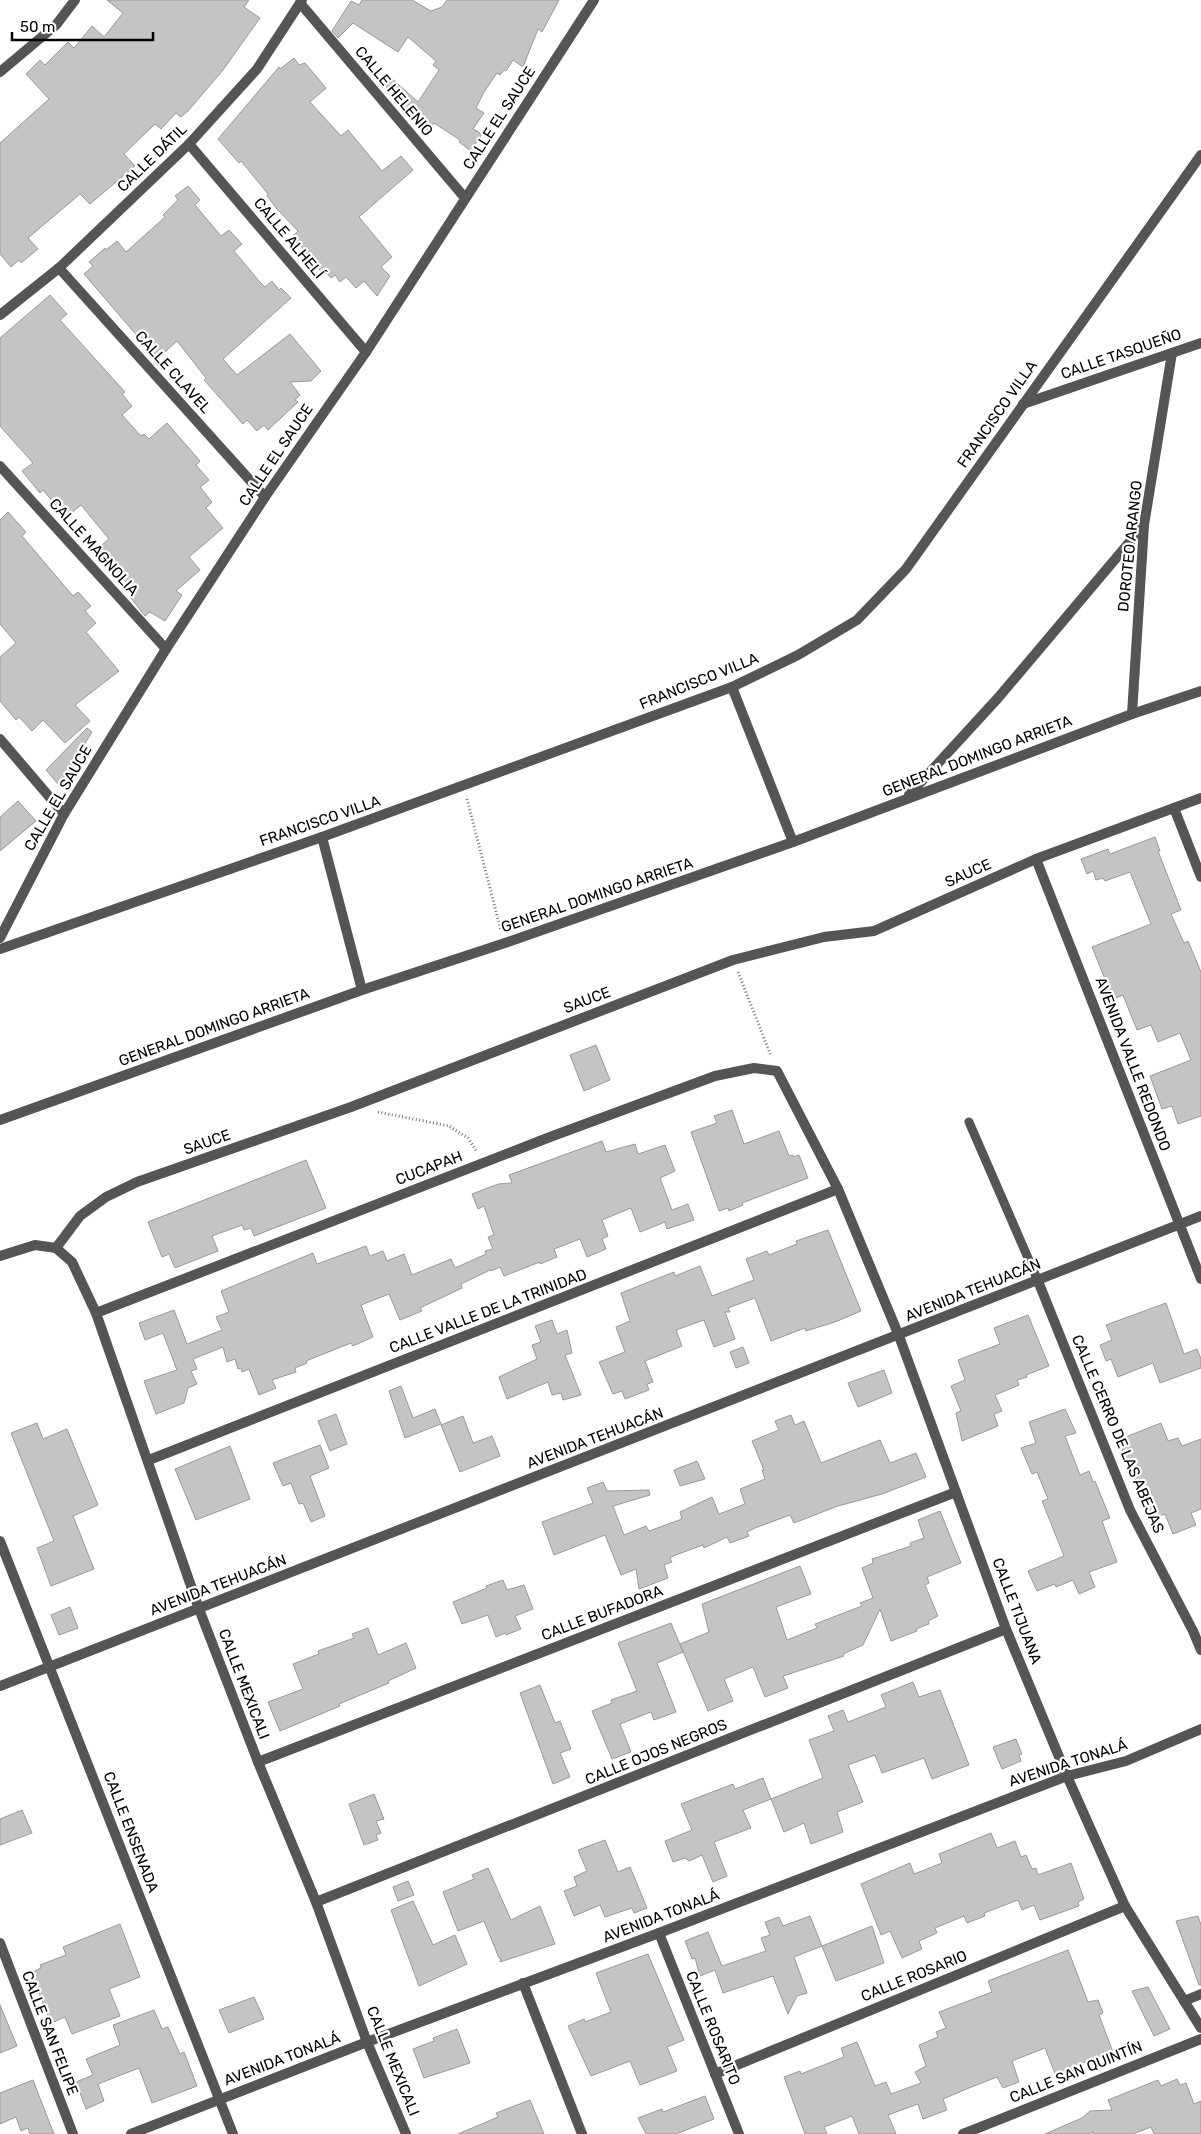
<svg xmlns="http://www.w3.org/2000/svg" width="1201" height="2134" font-family="Rubik,sans-serif">
<style>
.building{fill:#c4c4c4;stroke:#999}
.lines{fill:none;stroke-linecap:round;stroke-linejoin:round}
.path{stroke:#777;stroke-width:3;stroke-dasharray:1 2.5;stroke-linecap:butt}
.service{stroke:#555;stroke-width:9}
.minor{stroke:#555;stroke-width:10}
.tertiary{stroke:#555;stroke-width:10}
.labels{text-anchor:middle;dominant-baseline:central;stroke-width:4.5;stroke-linejoin:round;paint-order:stroke}
.street-label{font-size:15px;fill:#000;stroke:#fff}
</style>
<rect width="100%" height="100%" fill="#fff"/>
<g class="building">
<polygon points="107,0 249,0 244,7 260,18 223,70 188,111 181,117 176,113 161,129 155,124 124,154 135,166 90,204 80,194 28,238 38,249 21,263 19,260 11,267 0,254 0,143 49,99 26,74 40,60 45,65 68,42 74,48 92,26 104,37 123,13"/>
<polygon points="362,0 412,0 431,11 442,7 447,0 559,0 542,32 538,29 523,67 513,60 506,71 504,70 500,75 497,73 484,92 476,108 484,113 473,129 482,134 471,151 459,142 460,140 434,123 427,134 382,82 389,76 418,102 439,70 433,65 436,61 408,37 398,52 353,23 338,38 332,31 351,1 359,5"/>
<polygon points="294,58 299,65 305,63 326,88 310,102 341,136 348,130 382,171 401,156 413,170 359,217 392,257 381,267 390,276 377,296 364,281 356,288 346,277 340,282 335,275 331,278 326,272 323,274 293,236 298,231 277,209 267,196 268,194 241,161 239,163 218,139 279,67 280,69"/>
<polygon points="188,186 200,200 195,205 221,236 229,230 242,244 234,251 259,281 265,287 272,281 279,290 281,288 291,298 223,359 237,375 290,334 321,371 311,381 290,382 300,395 295,400 298,402 268,430 264,425 257,431 247,420 243,424 204,380 206,378 177,341 157,359 84,274 93,266 89,262 105,248 106,250 117,241 126,252 165,217 163,215 178,200 175,196"/>
<polygon points="50,295 67,314 60,320 125,392 122,394 132,406 122,415 141,436 144,434 149,439 167,423 200,461 196,465 209,480 200,487 212,502 206,508 223,528 189,557 200,570 176,591 182,595 165,621 150,612 145,616 131,598 136,594 98,548 109,539 81,505 69,515 67,512 64,515 43,490 40,493 22,471 33,463 0,426 0,338"/>
<polygon points="8,512 26,532 22,536 73,596 78,592 91,606 85,611 96,623 86,632 119,671 75,705 90,721 65,743 43,720 32,731 19,717 16,720 0,701 0,657 16,643 0,624 0,520"/>
<polygon points="87,728 92,732 59,785 46,770"/>
<polygon points="18,801 36,821 0,851 0,817"/>
<polygon points="1155,837 1160,851 1158,851 1181,910 1171,914 1184,943 1188,941 1201,972 1201,1116 1178,1124 1172,1106 1162,1109 1150,1076 1191,1060 1180,1033 1158,1042 1151,1025 1137,1030 1123,995 1113,999 1092,947 1151,924 1130,872 1105,881 1103,878 1096,880 1093,871 1087,874 1081,859 1108,849 1110,854"/>
<polygon points="596,1045 610,1080 584,1091 570,1055"/>
<polygon points="732,1110 744,1144 779,1131 789,1156 793,1155 793,1157 799,1155 808,1178 742,1203 743,1205 729,1211 728,1208 719,1211 691,1132 717,1123 714,1116"/>
<polygon points="602,1141 606,1152 635,1144 638,1154 665,1145 675,1171 660,1178 672,1210 688,1204 694,1220 667,1229 665,1222 640,1232 631,1208 602,1220 608,1236 602,1239 606,1249 587,1257 580,1239 554,1249 557,1257 540,1264 540,1262 504,1276 500,1267 491,1271 490,1270 461,1284 462,1288 420,1308 422,1311 400,1320 389,1294 361,1305 373,1337 353,1346 351,1343 306,1361 307,1363 295,1368 296,1372 272,1380 276,1388 259,1395 249,1369 242,1372 241,1368 238,1369 235,1359 227,1362 223,1347 193,1359 197,1369 191,1371 197,1384 188,1388 184,1403 156,1414 144,1381 177,1370 163,1333 145,1340 139,1323 174,1310 187,1344 222,1330 216,1317 229,1312 221,1291 313,1253 317,1264 366,1246 370,1256 383,1251 387,1261 404,1254 412,1275 451,1259 455,1268 486,1254 485,1251 493,1249 488,1237 494,1235 484,1206 478,1209 472,1194 498,1184 512,1183 509,1175"/>
<polygon points="306,1160 326,1208 254,1236 251,1228 244,1230 242,1225 212,1236 218,1251 175,1268 169,1254 162,1257 148,1222"/>
<polygon points="828,1230 861,1311 835,1322 806,1331 805,1328 771,1341 755,1298 728,1308 730,1312 725,1312 735,1339 714,1347 704,1320 676,1330 682,1346 645,1361 653,1382 647,1384 649,1390 625,1399 622,1391 613,1394 599,1362 625,1352 616,1327 630,1321 621,1293 674,1272 675,1276 700,1266 712,1296 754,1280 746,1259 767,1251 769,1255 797,1244 796,1241"/>
<polygon points="1166,1303 1184,1354 1197,1349 1201,1359 1201,1368 1160,1383 1153,1363 1118,1377 1111,1359 1106,1361 1100,1345 1112,1340 1106,1325"/>
<polygon points="1028,1315 1049,1366 1026,1375 1027,1377 1017,1380 1019,1385 995,1395 1002,1411 994,1414 998,1426 962,1441 956,1413 961,1411 951,1386 965,1380 958,1360 1000,1344 994,1328"/>
<polygon points="552,1320 557,1334 567,1330 572,1353 565,1355 581,1395 563,1400 561,1393 552,1395 548,1382 507,1399 499,1377 537,1359 532,1345 541,1342 535,1326"/>
<polygon points="743,1347 749,1363 736,1368 730,1352"/>
<polygon points="884,1370 892,1393 858,1407 848,1383"/>
<polygon points="401,1386 413,1418 435,1409 441,1424 405,1438 389,1391"/>
<polygon points="1065,1409 1076,1433 1065,1436 1080,1475 1089,1471 1093,1482 1095,1481 1110,1518 1102,1521 1117,1562 1089,1572 1095,1587 1079,1594 1073,1580 1056,1587 1055,1584 1037,1591 1028,1571 1064,1556 1042,1501 1048,1499 1037,1472 1032,1474 1021,1448 1036,1443 1029,1422"/>
<polygon points="336,1414 347,1444 330,1451 318,1421"/>
<polygon points="791,1415 795,1425 804,1421 821,1463 880,1440 890,1463 916,1453 926,1477 882,1494 838,1506 794,1523 790,1515 755,1528 747,1532 749,1536 730,1543 727,1537 704,1548 703,1545 673,1556 670,1558 672,1562 664,1565 668,1578 639,1589 636,1569 621,1575 605,1535 554,1555 542,1522 593,1503 587,1488 603,1482 607,1491 649,1490 650,1495 613,1506 624,1535 646,1526 649,1531 682,1519 680,1512 712,1497 719,1514 745,1504 740,1489 765,1479 762,1470 764,1470 752,1441 779,1430 775,1421"/>
<polygon points="463,1416 473,1443 492,1436 500,1456 460,1472 441,1425"/>
<polygon points="37,1423 43,1439 67,1429 98,1505 73,1516 94,1569 51,1586 37,1548 54,1541 11,1433"/>
<polygon points="1161,1423 1168,1441 1178,1438 1182,1446 1201,1439 1201,1509 1191,1513 1196,1525 1173,1534 1165,1514 1150,1520 1118,1440"/>
<polygon points="320,1445 329,1468 310,1476 325,1516 311,1522 303,1503 299,1504 291,1483 283,1486 273,1463"/>
<polygon points="230,1446 250,1499 196,1520 175,1469"/>
<polygon points="697,1461 705,1479 680,1486 674,1470"/>
<polygon points="940,1511 961,1563 927,1577 929,1583 925,1585 938,1616 928,1621 929,1624 916,1629 917,1631 891,1641 880,1609 863,1645 843,1654 844,1656 783,1676 788,1688 765,1697 753,1667 724,1679 733,1701 708,1711 680,1644 709,1632 702,1604 800,1566 811,1594 776,1607 787,1640 817,1628 815,1624 862,1606 860,1603 873,1598 862,1568 873,1563 872,1559 911,1546 910,1543 924,1538 918,1520"/>
<polygon points="503,1580 507,1590 524,1585 533,1609 515,1616 521,1629 506,1635 505,1633 496,1637 488,1615 462,1624 453,1602 487,1588 486,1586"/>
<polygon points="70,1607 78,1628 59,1635 51,1615"/>
<polygon points="671,1623 683,1652 657,1663 676,1712 654,1720 651,1712 620,1724 631,1752 612,1759 592,1711 612,1703 611,1700 637,1691 618,1643"/>
<polygon points="368,1628 378,1655 406,1643 416,1668 388,1681 389,1683 339,1704 340,1706 280,1731 268,1702 303,1689 293,1664 319,1654 318,1651 354,1638 352,1634"/>
<polygon points="913,1682 919,1697 940,1690 969,1765 932,1779 924,1758 882,1773 875,1755 848,1765 863,1802 837,1812 843,1832 811,1844 804,1823 784,1832 771,1799 743,1810 751,1828 714,1842 727,1876 713,1882 702,1855 689,1861 685,1858 673,1862 665,1841 692,1830 681,1804 733,1784 735,1789 763,1778 771,1799 823,1778 809,1740 834,1731 828,1716 843,1710 848,1722 886,1707 881,1695"/>
<polygon points="540,1685 555,1723 560,1721 571,1749 560,1753 570,1777 553,1784 520,1693"/>
<polygon points="1016,1739 1022,1754 1019,1755 1021,1761 1002,1769 993,1747"/>
<polygon points="374,1794 384,1819 376,1821 381,1833 376,1835 378,1840 364,1845 349,1804"/>
<polygon points="22,1810 32,1833 0,1845 0,1819"/>
<polygon points="991,1833 997,1848 1015,1841 1021,1857 1026,1855 1032,1869 1036,1868 1038,1875 1071,1863 1084,1899 1078,1902 1079,1906 1040,1920 1034,1905 1022,1910 1018,1900 984,1913 985,1916 967,1923 964,1916 935,1928 937,1933 919,1941 922,1949 902,1958 890,1931 881,1935 861,1884 910,1863 914,1874 942,1863 939,1854"/>
<polygon points="605,1840 618,1872 630,1867 647,1908 634,1913 632,1908 605,1917 600,1905 574,1916 564,1891 577,1886 574,1877 587,1871 578,1850"/>
<polygon points="488,1868 511,1920 540,1906 555,1944 500,1962 501,1958 499,1958 484,1921 458,1931 443,1892 474,1879 472,1875"/>
<polygon points="408,1881 414,1895 398,1901 393,1887"/>
<polygon points="413,1901 433,1945 455,1935 467,1964 419,1986 391,1910"/>
<polygon points="810,1916 822,1946 794,1957 807,1993 797,1996 788,2014 773,1976 723,1993 715,1970 700,1976 695,1958 692,1959 685,1941 708,1932 722,1966 766,1951 761,1938 770,1935 765,1922 779,1917 783,1926"/>
<polygon points="1198,1916 1201,1925 1201,1985 1199,1985 1176,1921"/>
<polygon points="120,1924 140,1977 109,1989 120,2016 72,2034 65,2017 51,2023 31,1973 41,1968 40,1965 66,1955 63,1947"/>
<polygon points="872,1926 884,1963 836,1981 822,1946"/>
<polygon points="1068,1950 1088,2002 1098,2000 1103,2013 1099,2015 1113,2052 1074,2066 1075,2068 1056,2076 1045,2048 1012,2061 1019,2082 1003,2088 997,2077 969,2088 943,2099 947,2110 923,2119 918,2104 888,2115 896,2134 859,2134 852,2116 824,2127 827,2134 805,2134 784,2077 800,2071 801,2074 844,2057 841,2048 857,2042 875,2086 886,2082 891,2094 921,2083 915,2072 926,2066 919,2045 938,2037 936,2032 946,2028 939,2012 992,1992 988,1981"/>
<polygon points="648,1954 684,2040 667,2047 677,2071 640,2085 630,2061 591,2076 568,2026 584,2019 585,2022 611,2012 596,1973"/>
<polygon points="1148,1987 1170,2029 1154,2036 1132,1991"/>
<polygon points="254,1997 264,2019 229,2033 219,2010"/>
<polygon points="0,2005 17,2046 0,2053"/>
<polygon points="154,2010 162,2029 168,2027 180,2054 184,2052 197,2086 152,2103 139,2068 98,2084 104,2101 86,2109 76,2082 93,2075 86,2059 120,2045 113,2025"/>
<polygon points="457,2029 470,2063 424,2078 413,2049 434,2041 433,2038"/>
<polygon points="1177,2079 1180,2085 1186,2083 1194,2104 1201,2101 1201,2134 1154,2134 1151,2127 1133,2134 1093,2134 1093,2132 1088,2134 1045,2134 1082,2118 1090,2111 1112,2110 1108,2100 1158,2080 1161,2086"/>
<polygon points="33,2080 43,2106 54,2134 30,2134 28,2128 21,2131 16,2117 0,2124 0,2093"/>
<polygon points="705,2096 714,2119 676,2134 646,2134 638,2118 662,2109 663,2112"/>
<polygon points="530,2100 544,2134 458,2134 498,2117 496,2113"/>
</g>
<g class="lines">
<g class="path">
<polyline points="467,799 501,931"/>
<polyline points="738,972 771,1056"/>
<polyline points="378,1112 449,1126 468,1138 477,1152"/>
</g>
<polyline class="service" points="969,1122 1038,1281"/>
<g class="minor">
<polyline points="300,3 465,198"/>
<polyline points="0,72 56,25 75,0"/>
<polyline points="189,144 366,352"/>
<polyline points="59,268 265,497"/>
<polyline points="0,315 59,268 189,144 257,69 302,0"/>
<polyline points="1023,404 1201,343"/>
<polyline points="0,466 166,649"/>
<polyline points="732,687 793,842"/>
<polyline points="1132,714 1144,525 1172,353"/>
<polyline points="0,739 64,814"/>
<polyline points="909,795 998,698 1144,525"/>
<polyline points="1174,808 1201,877"/>
<polyline points="322,837 362,990"/>
<polyline points="1036,859 1201,1279"/>
<polyline points="0,949 322,837 732,687 798,655 857,620 906,569 1201,155"/>
<polyline points="0,1120 362,990 505,943 793,842 1132,714 1201,691"/>
<polyline points="56,1248 80,1216 106,1197 137,1182 351,1107 733,960 824,937 874,931 1036,859 1201,798"/>
<polyline points="56,1248 72,1262 96,1313 199,1609 258,1762 316,1902 367,2042 406,2134"/>
<polyline points="0,1256 35,1245 56,1248"/>
<polyline points="1038,1281 1130,1510 1193,1631 1201,1650"/>
<polyline points="96,1313 550,1137 715,1076 754,1068 777,1071 838,1189 899,1336 1006,1629 1067,1776 1125,1906 1201,2028"/>
<polyline points="149,1460 838,1189"/>
<polyline points="0,1541 233,2134"/>
<polyline points="258,1762 956,1492"/>
<polyline points="316,1902 1006,1629"/>
<polyline points="659,1933 739,2134"/>
<polyline points="0,1943 73,2134"/>
<polyline points="523,1983 582,2134"/>
<polyline points="1184,2001 1201,1994"/>
<polyline points="715,2074 1125,1906"/>
<polyline points="131,2134 367,2042 659,1933 1067,1776 1126,1761 1201,1729"/>
<polyline points="963,2134 1201,2039"/>
</g>
<g class="tertiary">
<polyline points="0,938 64,814 166,649 265,497 366,352 594,0"/>
<polyline points="0,1686 1201,1216"/>
</g>
</g>
<g class="labels">
<g class="street-label">
<text transform="translate(394 91) rotate(50)">CALLE HELENIO</text>
<text transform="translate(499 118) rotate(-57)">CALLE EL SAUCE</text>
<text transform="translate(152 158) rotate(-44)">CALLE DÁTIL</text>
<text transform="translate(289 238) rotate(50)">CALLE ALHELÍ</text>
<text transform="translate(1121 354) rotate(-19)">CALLE TASQUEÑO</text>
<text transform="translate(173 372) rotate(48)">CALLE CLAVEL</text>
<text transform="translate(997 414) rotate(-55)">FRANCISCO VILLA</text>
<text transform="translate(276 455) rotate(-56)">CALLE EL SAUCE</text>
<text transform="translate(1130 546) rotate(-84)">DOROTEO ARANGO</text>
<text transform="translate(94 547) rotate(48)">CALLE MAGNOLIA</text>
<text transform="translate(699 681) rotate(-22)">FRANCISCO VILLA</text>
<text transform="translate(977 756) rotate(-21)">GENERAL DOMINGO ARRIETA</text>
<text transform="translate(58 798) rotate(-60)">CALLE EL SAUCE</text>
<text transform="translate(320 821) rotate(-19)">FRANCISCO VILLA</text>
<text transform="translate(968 873) rotate(-24)">SAUCE</text>
<text transform="translate(597 895) rotate(-19)">GENERAL DOMINGO ARRIETA</text>
<text transform="translate(587 1000) rotate(-21)">SAUCE</text>
<text transform="translate(214 1027) rotate(-20)">GENERAL DOMINGO ARRIETA</text>
<text transform="translate(1133 1064) rotate(69)">AVENIDA VALLE REDONDO</text>
<text transform="translate(207 1142) rotate(-19)">SAUCE</text>
<text transform="translate(429 1168) rotate(-21)">CUCAPAH</text>
<text transform="translate(973 1290) rotate(-22)">AVENIDA TEHUACÁN</text>
<text transform="translate(488 1311) rotate(-21)">CALLE VALLE DE LA TRINIDAD</text>
<text transform="translate(1118 1434) rotate(67)">CALLE CERRO DE LAS ABEJAS</text>
<text transform="translate(595 1438) rotate(-21)">AVENIDA TEHUACÁN</text>
<text transform="translate(218 1585) rotate(-21)">AVENIDA TEHUACÁN</text>
<text transform="translate(1017 1611) rotate(69)">CALLE TIJUANA</text>
<text transform="translate(602 1613) rotate(-21)">CALLE BUFADORA</text>
<text transform="translate(244 1684) rotate(69)">CALLE MEXICALI</text>
<text transform="translate(656 1752) rotate(-22)">CALLE OJOS NEGROS</text>
<text transform="translate(1068 1763) rotate(-18)">AVENIDA TONALÁ</text>
<text transform="translate(131 1832) rotate(69)">CALLE ENSENADA</text>
<text transform="translate(661 1916) rotate(-21)">AVENIDA TONALÁ</text>
<text transform="translate(914 1976) rotate(-22)">CALLE ROSARIO</text>
<text transform="translate(713 2028) rotate(68)">CALLE ROSARITO</text>
<text transform="translate(50 2033) rotate(69)">CALLE SAN FELIPE</text>
<text transform="translate(282 2059) rotate(-21)">AVENIDA TONALÁ</text>
<text transform="translate(393 2061) rotate(68)">CALLE MEXICALI</text>
<text transform="translate(1076 2072) rotate(-22)">CALLE SAN QUINTÍN</text>
</g>
</g>
<path d="M12 32v8h141v-8" fill="none" stroke="#000000" stroke-width="2.5"/>
<text x="20" y="32" font-size="15" fill="#000000" stroke="#ffffff" stroke-width="4" paint-order="stroke">50 m</text>
</svg>
